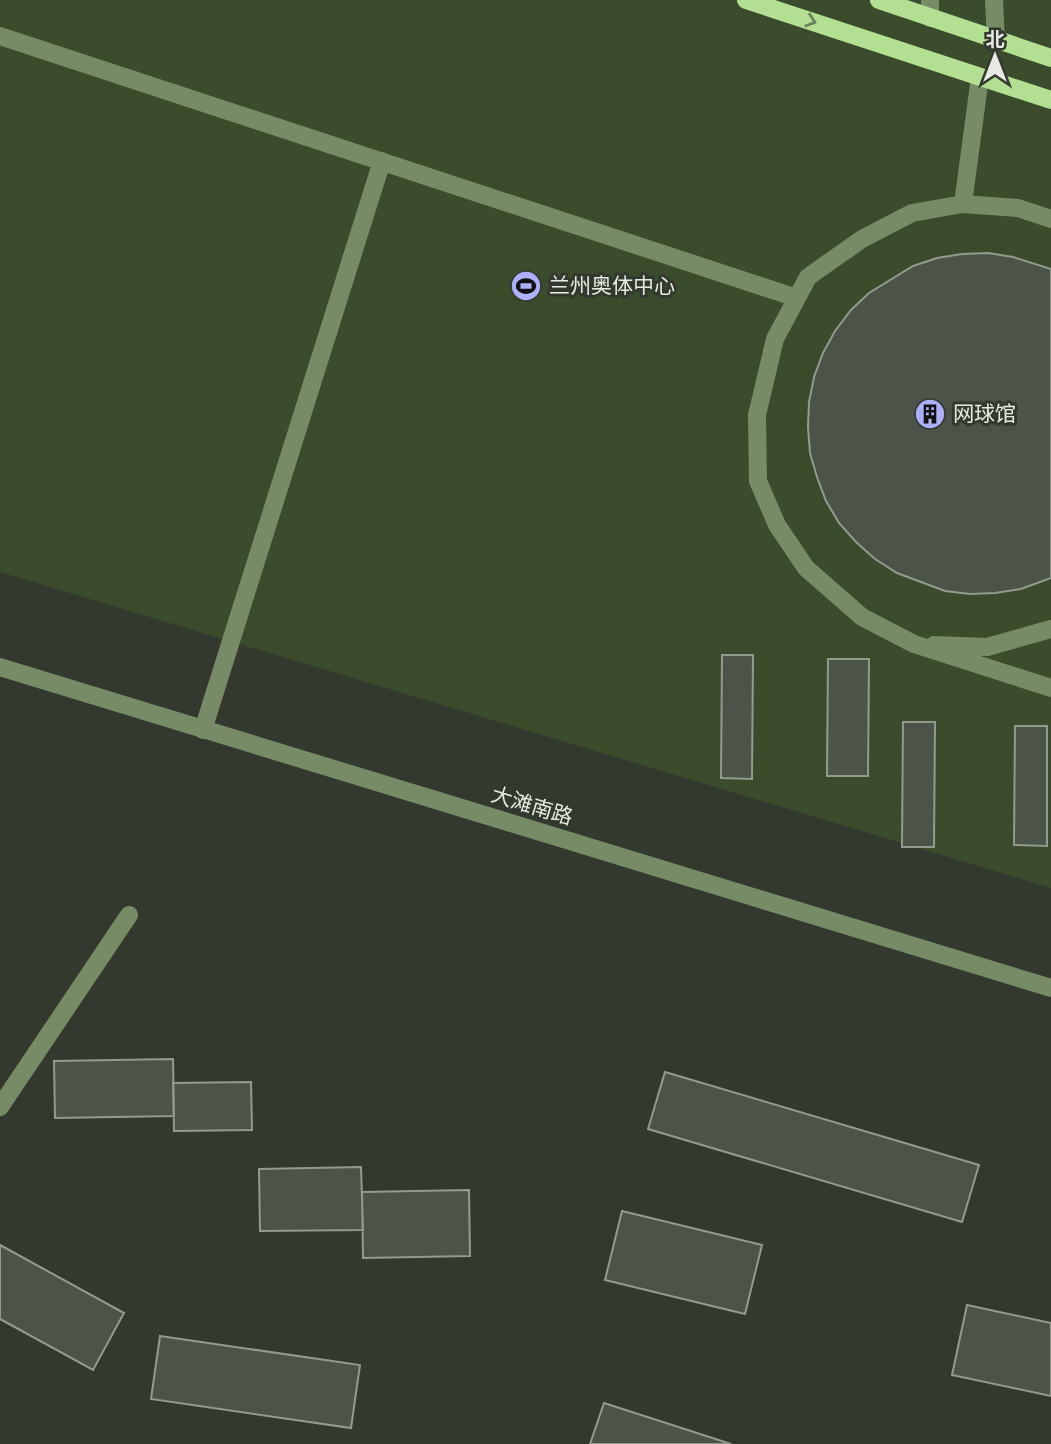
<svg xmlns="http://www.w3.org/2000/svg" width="1051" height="1444" font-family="Lora,'Noto Sans SC',serif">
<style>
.green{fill:#3a4c2b}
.building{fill:#4c5348;stroke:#939a8e;stroke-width:2}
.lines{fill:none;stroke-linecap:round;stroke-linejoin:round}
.minor{stroke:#768b66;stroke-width:18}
.major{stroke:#b2df91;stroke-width:18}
.oneway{stroke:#6c845b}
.labels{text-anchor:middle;stroke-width:6;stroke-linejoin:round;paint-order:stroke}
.poi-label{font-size:21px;fill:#e6eae3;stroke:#33392f;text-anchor:start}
.street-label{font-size:21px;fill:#e6eae3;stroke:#33392f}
</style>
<rect width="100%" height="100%" fill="#33392f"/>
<path class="green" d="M 0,0 L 1051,0 L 1051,888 L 0,572 Z"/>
<path class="building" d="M 988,253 L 1013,257 L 1051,269 L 1051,578 L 1021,589 L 995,593 L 970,594 L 945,591 L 897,573 L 875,559 L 856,542 L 839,523 L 826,501 L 817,477 L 810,453 L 808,427 L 809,402 L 814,377 L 823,353 L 835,331 L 851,310 L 869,293 L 913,266 L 937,258 L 962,254 Z
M 722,655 L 753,655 L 752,779 L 721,778 Z
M 828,659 L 869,659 L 868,776 L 827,776 Z
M 903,722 L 935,722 L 934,847 L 902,847 Z
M 1015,726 L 1047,726 L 1047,846 L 1014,845 Z
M 173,1059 L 174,1116 L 55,1118 L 54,1061 Z
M 665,1072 L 979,1165 L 962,1222 L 648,1129 Z
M 251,1082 L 252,1130 L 174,1131 L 173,1083 Z
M 361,1167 L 363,1230 L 260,1231 L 259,1169 Z
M 469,1190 L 470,1256 L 363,1258 L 362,1192 Z
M 622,1211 L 762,1245 L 745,1314 L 605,1280 Z
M 0,1245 L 124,1313 L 93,1370 L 0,1319 Z
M 967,1305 L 1051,1323 L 1051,1396 L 952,1375 Z
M 160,1336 L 360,1365 L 351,1428 L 151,1399 Z
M 604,1403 L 731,1444 L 590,1444 Z"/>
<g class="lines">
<path class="minor" d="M 930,0 L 930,18
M 994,0 L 996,40
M 0,36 L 797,298
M 963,204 L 980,77
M 1051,219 L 1018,208 L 963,204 L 912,213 L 862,239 L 808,277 L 775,339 L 757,415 L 758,481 L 777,525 L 806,568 L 862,617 L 914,644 L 1051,688
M 934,645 L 987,647 L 1051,629
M 0,667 L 1051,988
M 203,730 L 382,161
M 0,1107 L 129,915"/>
<path class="major" d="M 746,0 L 1051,100
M 879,0 L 1051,58"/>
</g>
<defs><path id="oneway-chevron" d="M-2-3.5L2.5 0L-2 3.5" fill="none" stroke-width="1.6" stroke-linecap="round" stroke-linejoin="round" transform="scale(1.75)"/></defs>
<use class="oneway" href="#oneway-chevron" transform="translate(811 21) rotate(18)"/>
<defs>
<g id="stadium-disc" transform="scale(1.575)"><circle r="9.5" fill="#adaffb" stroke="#33392f"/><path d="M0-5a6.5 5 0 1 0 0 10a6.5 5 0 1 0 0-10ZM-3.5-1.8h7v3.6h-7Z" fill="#111"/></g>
<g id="building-disc" transform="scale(1.575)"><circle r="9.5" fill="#adaffb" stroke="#33392f"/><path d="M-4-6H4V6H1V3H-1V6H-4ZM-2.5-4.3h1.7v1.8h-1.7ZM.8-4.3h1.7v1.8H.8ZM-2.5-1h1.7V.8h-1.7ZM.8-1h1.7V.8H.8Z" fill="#111"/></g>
</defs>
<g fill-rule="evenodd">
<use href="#stadium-disc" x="526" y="286"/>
<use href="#building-disc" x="930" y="414"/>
</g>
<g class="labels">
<g class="poi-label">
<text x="549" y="293">兰州奥体中心</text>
<text x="953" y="421">网球馆</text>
</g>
<g class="street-label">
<text transform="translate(532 806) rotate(17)" y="7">大滩南路</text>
</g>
</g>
<g transform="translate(995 56)" stroke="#33392f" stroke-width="5" paint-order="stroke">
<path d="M0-5L12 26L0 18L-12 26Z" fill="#e6eae3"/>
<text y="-10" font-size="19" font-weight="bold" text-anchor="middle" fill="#e6eae3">北</text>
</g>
</svg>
